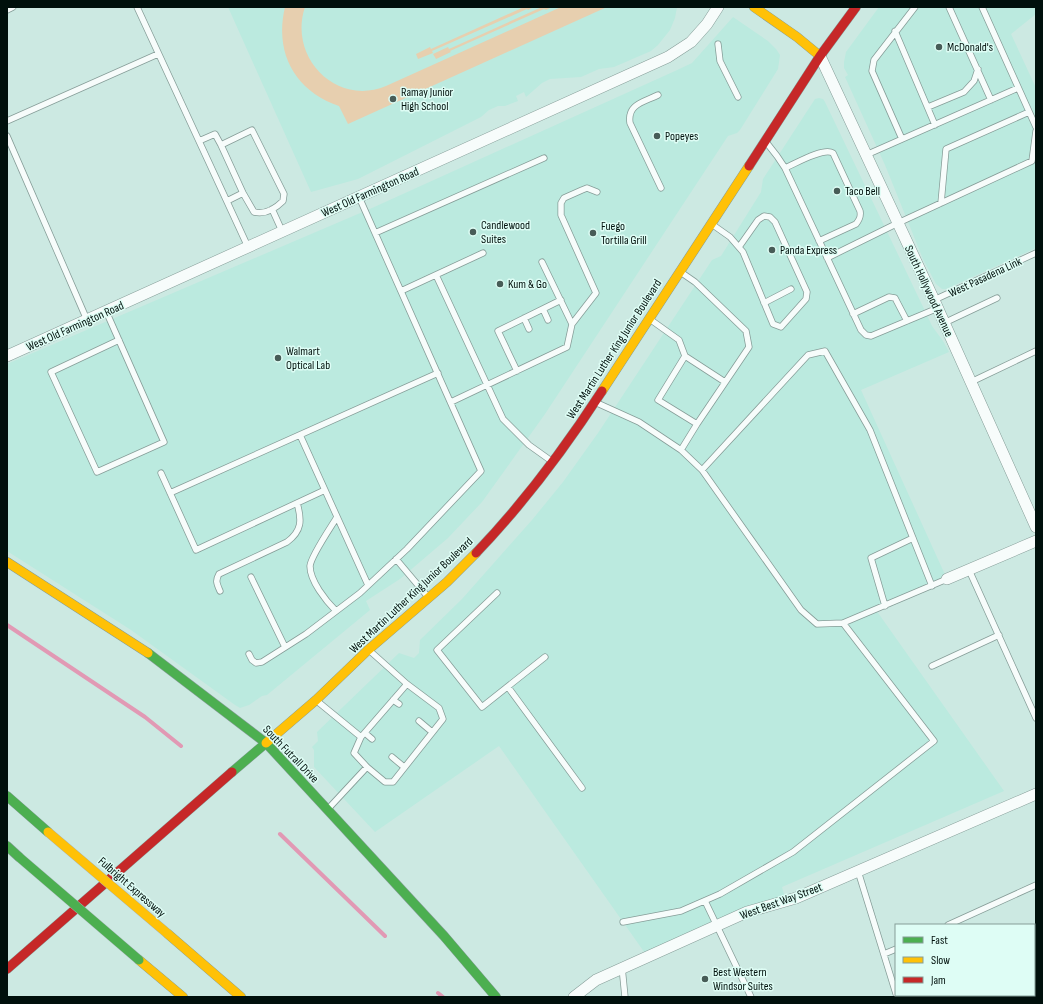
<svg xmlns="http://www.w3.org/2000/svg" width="1043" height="1004" font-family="'Sofia Sans Condensed',sans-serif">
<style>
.built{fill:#bbeadf}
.green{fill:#e7cfaf}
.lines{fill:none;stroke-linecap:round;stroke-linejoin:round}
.stream{stroke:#e199b4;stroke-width:4}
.lane-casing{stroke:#869d98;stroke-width:7}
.street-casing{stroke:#869d98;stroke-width:12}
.fast-casing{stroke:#869d98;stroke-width:10}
.slow-casing{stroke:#869d98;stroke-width:10}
.jam-casing{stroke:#869d98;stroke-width:10}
.lane{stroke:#f7fcfb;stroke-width:5.5}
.street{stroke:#f7fcfb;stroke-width:11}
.fast{stroke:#4caf50;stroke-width:9}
.slow{stroke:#ffc107;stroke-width:9}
.jam{stroke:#c62828;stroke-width:9}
.fast-bridge-casing{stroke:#a7b2b7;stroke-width:10;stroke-linecap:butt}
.slow-bridge-casing{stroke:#a7b2b7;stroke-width:10;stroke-linecap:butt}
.fast-bridge{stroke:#4caf50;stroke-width:9}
.slow-bridge{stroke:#ffc107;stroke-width:9}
.poi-dot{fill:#475c57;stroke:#defdf5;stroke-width:1.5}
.labels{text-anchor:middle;stroke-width:3;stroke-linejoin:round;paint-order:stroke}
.poi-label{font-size:12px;fill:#00100c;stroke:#defdf5;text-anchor:start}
.street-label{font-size:12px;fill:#00100c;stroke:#defdf5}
</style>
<rect width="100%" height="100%" fill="#cce9e2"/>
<path class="built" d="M 228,7 L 677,7 L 675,18 L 670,30 L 658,45 L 651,51 L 614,67 L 599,69 L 581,77 L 550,79 L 542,83 L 526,97 L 524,92 L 516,96 L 518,101 L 505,106 L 498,106 L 489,110 L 481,117 L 358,179 L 311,192 Z
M 879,7 L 1036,7 L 1036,14 L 1011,34 L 1036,88 L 1036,248 L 946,289 L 942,289 L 936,284 L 923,259 L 885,165 L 845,77 L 848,75 L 844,68 L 844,62 L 846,52 Z
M 733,17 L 768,41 L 776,49 L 780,55 L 778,69 L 740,130 L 737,133 L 728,136 L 545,414 L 482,502 L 448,538 L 400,579 L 366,601 L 370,610 L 267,695 L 262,696 L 249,705 L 240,708 L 235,705 L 131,630 L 7,551 L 7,364 L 372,208 L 675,71 L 692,63 Z
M 819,98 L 823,99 L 825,102 L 926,313 L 932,326 L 943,341 L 949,352 L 861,390 L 947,579 L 876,610 L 1004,791 L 782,887 L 786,902 L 647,956 L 499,746 L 375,832 L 314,767 L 314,750 L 312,747 L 318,741 L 317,732 L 399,653 L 414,658 L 419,653 L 420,640 L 462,599 L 532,520 L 563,482 L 598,433 L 712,260 L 721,256 L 761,192 L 763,179 L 815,99 Z"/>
<path class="green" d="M 285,7 L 305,7 C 288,57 336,107 386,86 L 561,7 L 607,7 L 348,124 L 339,106 C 295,91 274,53 285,7 Z
M 524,7 L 534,7 L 528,10 L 527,9 L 432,51 L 433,53 L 418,59 L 416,54 L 430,47 L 431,49 Z
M 542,7 L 552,7 L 546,10 L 544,9 L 450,51 L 451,52 L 436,59 L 433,54 L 448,47 L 449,49 Z"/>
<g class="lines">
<path class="stream" d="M 7,625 L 145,717 L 181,746
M 280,834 L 385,936
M 438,993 L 443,997"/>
<g class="lane-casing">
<path id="lane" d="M 137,7 L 248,247
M 949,7 L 991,100
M 982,7 L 1036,127
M 7,10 L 13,7
M 895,31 L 935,125
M 718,44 L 720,61 L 738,97
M 658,95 C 644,102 627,104 630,123 L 661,188
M 928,107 L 964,92 L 974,81 L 978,69
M 7,121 L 158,54
M 252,130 L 284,194 L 283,201 C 275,209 266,215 254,212 L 243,193 L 221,145 Z
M 7,136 L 87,320
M 902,139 L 872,71 L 874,60 L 915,7
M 199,141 L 215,134 L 221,145
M 766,142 L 777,156 L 785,168 L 861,330 L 866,335 L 871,336 L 938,308
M 866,155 L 1018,88
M 785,168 C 795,164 823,147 833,153 L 860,211 C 861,216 860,219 856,224 L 819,241
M 227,201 L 243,193
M 941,203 L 946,149 L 1029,112
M 272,209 L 282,231
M 713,225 L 730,237 L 743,252 L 773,324 L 781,327 L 806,299 L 807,292 L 775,222 L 770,217 L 764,216 L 758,220 L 739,247
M 375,233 L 544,158
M 827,258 L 898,223 L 1032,161 L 1036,131
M 682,273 L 695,282 L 746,331 L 749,347 L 697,424 L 658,400 L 685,356
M 436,275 L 503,419 L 529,445 L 550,460
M 401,291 L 483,253
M 934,300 L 1036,253
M 764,303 L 791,289
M 543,309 L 548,320
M 106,311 L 164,442 L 97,472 L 51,372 L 119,340
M 853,314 L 889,297 L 895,298 L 907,321
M 524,318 L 529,329
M 651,320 L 679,340 L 685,356 L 725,382
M 944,323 L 997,298
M 572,324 L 596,293 L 561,215 L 561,203 L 564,198 L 582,190 L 587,188 L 597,192
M 517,371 L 498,331 L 561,300
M 971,382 L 1036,351
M 451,402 L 567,347 L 572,324 L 542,262
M 597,403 L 639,422 L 681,450 L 702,470 L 801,610 L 817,624 L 843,623 L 947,579
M 300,435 L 368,585
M 681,450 L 697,424
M 702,470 L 808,355 L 825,351 L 870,430 L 932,586
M 161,473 L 196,550 L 325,490
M 170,493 L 438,373
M 396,559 L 428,597
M 969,570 L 1036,718
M 251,577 L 285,647
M 220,591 C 217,584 215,581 219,574 L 287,542 C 302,531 302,520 297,503
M 497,593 L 437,650 L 482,707 L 545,657
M 885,606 L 871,558 L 913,538
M 336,611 C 326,601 310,581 310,566 C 311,556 331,527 337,517
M 249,654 L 252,660 L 256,663 L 262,662 L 306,634 L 360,593 L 407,549 L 481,471 L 359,197
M 932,666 L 999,635
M 508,687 L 582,788
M 393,700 L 399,704
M 317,701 L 361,737 L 354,753 L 367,767
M 419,721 L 432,732
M 365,733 L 372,739
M 361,737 L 407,684
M 392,757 L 404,767
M 327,810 L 367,767 L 385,782 L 393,782 L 443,719 L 439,708 L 407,684 L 370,651
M 858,871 L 897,997
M 705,901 L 751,997
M 623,922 L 681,911 L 720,894 L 793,852 L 934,741 L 843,623
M 948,925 L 1036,885
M 884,954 L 896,949
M 622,967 L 625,997"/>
</g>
<g class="street-casing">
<path id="street" d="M 820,56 L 934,300 L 1036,527
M 7,356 L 668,57 L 691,42 L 707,24 L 718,7
M 947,579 L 1036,541
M 574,997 L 596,980 L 747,912 L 796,898 L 1036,794"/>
</g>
<g class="fast-casing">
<path id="fast" d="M 148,653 L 266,743 L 232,772
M 266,743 L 444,936 L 496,997
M 7,796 L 48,832
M 7,846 L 19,857"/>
</g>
<g class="slow-casing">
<path id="slow" d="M 754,7 L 797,37 L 820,56
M 602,391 L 749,166
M 7,562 L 148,653
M 266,743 L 316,700 L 368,650 L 447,582 L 476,553
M 168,934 L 241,997
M 139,960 L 183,997"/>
</g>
<g class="jam-casing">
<path id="jam" d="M 749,166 L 820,56 L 856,7
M 476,553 C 523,504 565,448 602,391
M 7,969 L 232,772"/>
</g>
<use href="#lane" class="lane"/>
<use href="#street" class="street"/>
<use href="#fast" class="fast"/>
<use href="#slow" class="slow"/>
<use href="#jam" class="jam"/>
<g class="fast-bridge-casing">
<path id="fast-bridge" d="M 19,857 L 139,960"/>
</g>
<g class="slow-bridge-casing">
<path id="slow-bridge" d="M 48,832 L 168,934"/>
</g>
<use href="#fast-bridge" class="fast-bridge"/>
<use href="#slow-bridge" class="slow-bridge"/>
</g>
<g class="poi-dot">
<circle cx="939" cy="47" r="4"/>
<circle cx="393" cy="99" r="4"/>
<circle cx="657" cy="136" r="4"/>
<circle cx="837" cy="191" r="4"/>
<circle cx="473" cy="232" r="4"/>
<circle cx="593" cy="233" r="4"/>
<circle cx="772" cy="250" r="4"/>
<circle cx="500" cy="284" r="4"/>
<circle cx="278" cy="358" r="4"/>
<circle cx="705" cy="979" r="4"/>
</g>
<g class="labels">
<g class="poi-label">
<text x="947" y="51">McDonald's</text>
<text x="401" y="96">Ramay Junior<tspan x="401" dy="14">High School</tspan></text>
<text x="665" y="140">Popeyes</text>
<text x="845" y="195">Taco Bell</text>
<text x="481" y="229">Candlewood<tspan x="481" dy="14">Suites</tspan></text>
<text x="601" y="230">Fuego<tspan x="601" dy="14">Tortilla Grill</tspan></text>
<text x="780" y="254">Panda Express</text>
<text x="508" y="288">Kum &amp; Go</text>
<text x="286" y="355">Walmart<tspan x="286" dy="14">Optical Lab</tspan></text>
<text x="713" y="976">Best Western<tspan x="713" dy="14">Windsor Suites</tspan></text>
</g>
<g class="street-label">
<text transform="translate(370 192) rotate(-24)" y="4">West Old Farmington Road</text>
<text transform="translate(985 277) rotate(-25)" y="4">West Pasadena Link</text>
<text transform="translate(929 291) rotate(65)" y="4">South Hollywood Avenue</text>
<text transform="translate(75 326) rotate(-24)" y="4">West Old Farmington Road</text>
<text transform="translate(614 349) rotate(-57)" y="4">West Martin Luther King Junior Boulevard</text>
<text transform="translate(411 595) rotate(-43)" y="4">West Martin Luther King Junior Boulevard</text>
<text transform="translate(291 754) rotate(46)" y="4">South Futrall Drive</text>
<text transform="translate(132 887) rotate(41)" y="4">Fulbright Expressway</text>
<text transform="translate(781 901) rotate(-20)" y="4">West Best Way Street</text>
</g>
</g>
<rect width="1043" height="1004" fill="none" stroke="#00100c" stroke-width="16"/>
<rect x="895" y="924" width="140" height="72" fill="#defdf5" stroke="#859e98"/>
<rect x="903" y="937" width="20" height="6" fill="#4caf50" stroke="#859e98"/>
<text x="931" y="944" font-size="12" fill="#00100c">Fast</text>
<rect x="903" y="957" width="20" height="6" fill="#ffc107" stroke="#859e98"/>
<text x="931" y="964" font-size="12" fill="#00100c">Slow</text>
<rect x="903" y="977" width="20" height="6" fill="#c62828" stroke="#859e98"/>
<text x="931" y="984" font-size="12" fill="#00100c">Jam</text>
</svg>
